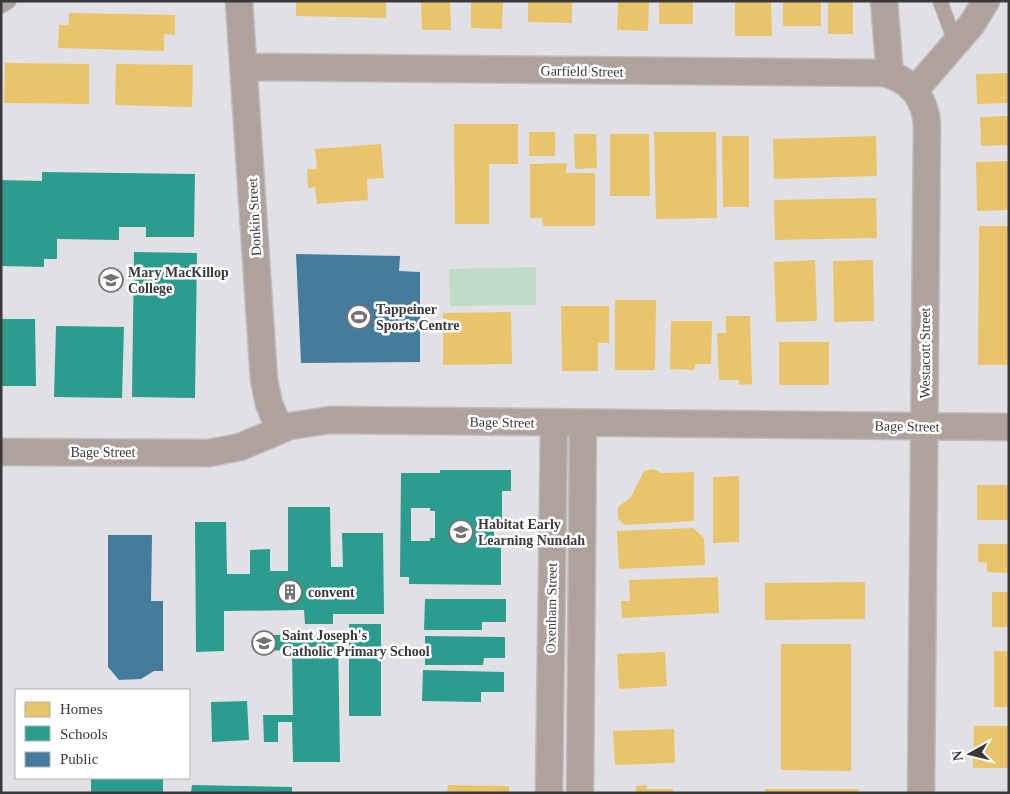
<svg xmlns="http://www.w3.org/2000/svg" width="1010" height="794" font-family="'Times New Roman',serif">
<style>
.green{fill:#c0dcc6}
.homes{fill:#e9c46a}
.schools{fill:#2a9d8f;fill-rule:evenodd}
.public{fill:#457b9d}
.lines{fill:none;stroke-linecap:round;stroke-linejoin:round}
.service-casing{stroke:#bdbdbf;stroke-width:16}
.minor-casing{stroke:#bdbdbf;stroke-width:29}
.service{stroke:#afa29d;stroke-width:14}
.minor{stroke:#afa29d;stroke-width:26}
.labels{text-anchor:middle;stroke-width:5;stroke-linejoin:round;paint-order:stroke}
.street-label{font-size:14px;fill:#39393b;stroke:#fff}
.poi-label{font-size:14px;font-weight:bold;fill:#39393b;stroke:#fff;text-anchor:start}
</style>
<rect width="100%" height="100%" fill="#e1e1e5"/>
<path class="green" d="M 536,267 L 536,305 L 450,306 L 449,269 Z"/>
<path class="homes" d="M 296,1 L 386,1 L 386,18 L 296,16 Z
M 421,1 L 450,1 L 451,30 L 422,30 Z
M 471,1 L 503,1 L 502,29 L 471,28 Z
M 528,1 L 572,1 L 572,23 L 528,22 Z
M 618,1 L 649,1 L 648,31 L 617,30 Z
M 659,1 L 693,1 L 693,24 L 659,24 Z
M 735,1 L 771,1 L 772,36 L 735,36 Z
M 783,1 L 821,1 L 821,26 L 783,26 Z
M 828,1 L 853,1 L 853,34 L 828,34 Z
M 69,13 L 175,15 L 175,35 L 164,34 L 164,51 L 58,48 L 59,25 L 69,25 Z
M 5,63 L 89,64 L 89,104 L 4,103 Z
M 116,64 L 193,65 L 192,107 L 115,105 Z
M 1009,73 L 1009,103 L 977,104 L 976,74 Z
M 1009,116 L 1009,145 L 981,146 L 980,117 Z
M 454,124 L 518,124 L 518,164 L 489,164 L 489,224 L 455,224 Z
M 529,132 L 555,132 L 555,156 L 529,156 Z
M 654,132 L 716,132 L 717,218 L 656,219 Z
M 574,134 L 596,134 L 597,168 L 575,169 Z
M 610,134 L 649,134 L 650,196 L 610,196 Z
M 722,136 L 749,136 L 749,207 L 723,207 Z
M 876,136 L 877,176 L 774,179 L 773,139 Z
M 381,144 L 384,178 L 367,179 L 368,200 L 317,204 L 315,187 L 308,188 L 307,169 L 317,169 L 315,149 Z
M 1009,161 L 1009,210 L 977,211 L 976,162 Z
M 567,163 L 566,173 L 595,173 L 595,226 L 543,226 L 542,218 L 530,218 L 530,164 Z
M 876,198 L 877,238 L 775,240 L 774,200 Z
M 979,226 L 1009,226 L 1009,365 L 978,365 Z
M 815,260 L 817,321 L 776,322 L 774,262 Z
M 873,260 L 874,321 L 834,322 L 833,261 Z
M 615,300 L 656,300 L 655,370 L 615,370 Z
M 561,306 L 609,306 L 609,343 L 598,343 L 598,371 L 562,371 Z
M 511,312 L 512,364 L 443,365 L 443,313 Z
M 726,316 L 750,316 L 752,384 L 739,385 L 739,380 L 719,380 L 717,333 L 726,333 Z
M 671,321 L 712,321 L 711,364 L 695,364 L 695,370 L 670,369 Z
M 779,342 L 829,342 L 829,385 L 779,385 Z
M 654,469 L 661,473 L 694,472 L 694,521 L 624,525 L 618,518 L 618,507 L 631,497 L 644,471 Z
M 739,476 L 739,542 L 713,543 L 713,477 Z
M 977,485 L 1009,485 L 1009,520 L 977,520 Z
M 693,528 L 704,538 L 705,565 L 619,569 L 617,531 Z
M 978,544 L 1009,544 L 1009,573 L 987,572 L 987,563 L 978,562 Z
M 718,577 L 719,613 L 622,618 L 621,601 L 630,601 L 629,580 Z
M 865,582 L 865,619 L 765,620 L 765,583 Z
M 992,592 L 1009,592 L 1009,627 L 992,627 Z
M 781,644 L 851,644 L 851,771 L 781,770 Z
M 994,651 L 1009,651 L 1009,707 L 994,707 Z
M 665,652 L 667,686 L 619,689 L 617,654 Z
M 974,726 L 1009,726 L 1009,768 L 973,768 Z
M 674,729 L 675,763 L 615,765 L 613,731 Z
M 448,785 L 509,786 L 509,793 L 447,793 Z
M 647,785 L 647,789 L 673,789 L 673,793 L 636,793 L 636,786 Z
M 765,789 L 858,789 L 858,793 L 765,793 Z"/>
<path class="schools" d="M 42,172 L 195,174 L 194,237 L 146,237 L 146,227 L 119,227 L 119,240 L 57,239 L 57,259 L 44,259 L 44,267 L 1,266 L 1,180 L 42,181 Z
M 134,252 L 197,253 L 195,398 L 132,397 Z
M 1,319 L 35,319 L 36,386 L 1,386 Z
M 56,326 L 124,327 L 122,398 L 54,397 Z
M 440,470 L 511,470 L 511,491 L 502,491 L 502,524 L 494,524 L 494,545 L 501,546 L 501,585 L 409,584 L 409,577 L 400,577 L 401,473 L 440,473 ZM 411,508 L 430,508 L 430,511 L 435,511 L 435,538 L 430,538 L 430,541 L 411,541 Z
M 288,507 L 330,507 L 331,567 L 343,567 L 342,533 L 383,533 L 384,614 L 333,614 L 333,624 L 305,624 L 304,610 L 224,611 L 224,651 L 196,652 L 195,522 L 226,522 L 227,574 L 250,574 L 250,550 L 270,549 L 270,571 L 288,571 Z
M 425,599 L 506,599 L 506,622 L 482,622 L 482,630 L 424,630 Z
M 349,624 L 381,624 L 381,716 L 349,716 Z
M 254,635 L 338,635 L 340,762 L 293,762 L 292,722 L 278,722 L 278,742 L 264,742 L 263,715 L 293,715 L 292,650 L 254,651 Z
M 425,636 L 505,637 L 505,658 L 484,658 L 483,665 L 425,665 Z
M 423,670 L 504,672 L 504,692 L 481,692 L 481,702 L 422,701 Z
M 247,701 L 249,740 L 212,742 L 211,702 Z
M 91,778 L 163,778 L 163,793 L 91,793 Z
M 192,785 L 292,787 L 292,793 L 191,793 Z"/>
<path class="public" d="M 296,254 L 400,256 L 399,271 L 420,272 L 420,362 L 301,363 Z
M 108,535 L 152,535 L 151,601 L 163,601 L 163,671 L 154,671 L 141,679 L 119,680 L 108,667 Z"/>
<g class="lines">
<g class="service-casing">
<path id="service" d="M 940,1 L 956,44
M 1,6 L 9,1"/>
</g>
<g class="minor-casing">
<path id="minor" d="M 239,1 L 264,380 L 269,404 L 280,430
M 884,1 L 890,75
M 245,67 L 884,73 C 910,79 926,99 927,126 L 921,793
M 915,90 L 972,24 L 986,1
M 1,452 L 209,453 L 240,447 L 290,426 L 330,420 L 1009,427
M 549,793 L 554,423
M 580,793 L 583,423"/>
</g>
<use href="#service" class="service"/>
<use href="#minor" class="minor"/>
</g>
<defs>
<g id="school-ring" transform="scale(1.25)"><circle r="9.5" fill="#fff" stroke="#747476" stroke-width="1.5"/><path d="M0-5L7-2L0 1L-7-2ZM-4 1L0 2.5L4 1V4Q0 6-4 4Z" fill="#747476"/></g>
<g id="stadium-ring" transform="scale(1.25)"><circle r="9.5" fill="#fff" stroke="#747476" stroke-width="1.5"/><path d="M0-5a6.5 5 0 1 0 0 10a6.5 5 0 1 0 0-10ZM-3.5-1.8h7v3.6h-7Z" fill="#747476"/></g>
<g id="building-ring" transform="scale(1.25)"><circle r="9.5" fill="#fff" stroke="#747476" stroke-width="1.5"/><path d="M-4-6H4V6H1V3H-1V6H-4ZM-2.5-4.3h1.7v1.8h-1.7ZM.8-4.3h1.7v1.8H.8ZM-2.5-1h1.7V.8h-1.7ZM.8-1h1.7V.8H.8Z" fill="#747476"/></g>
</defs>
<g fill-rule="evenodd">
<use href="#school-ring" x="111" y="280"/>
<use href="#stadium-ring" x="359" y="317"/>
<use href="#school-ring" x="461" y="532"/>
<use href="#building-ring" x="290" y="592"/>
<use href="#school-ring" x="264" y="643"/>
</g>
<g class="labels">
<g class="street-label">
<text transform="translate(582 71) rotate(1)" y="5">Garfield Street</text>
<text transform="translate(254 217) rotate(-93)" y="5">Donkin Street</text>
<text transform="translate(925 353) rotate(-90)" y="5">Westacott Street</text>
<text transform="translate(502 422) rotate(1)" y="5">Bage Street</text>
<text transform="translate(907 426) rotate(1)" y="5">Bage Street</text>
<text x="103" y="457">Bage Street</text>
<text transform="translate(551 608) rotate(-89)" y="5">Oxenham Street</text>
</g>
<g class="poi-label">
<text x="128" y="277">Mary MacKillop<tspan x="128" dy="16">College</tspan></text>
<text x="376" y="314">Tappeiner<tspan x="376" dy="16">Sports Centre</tspan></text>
<text x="478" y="529">Habitat Early<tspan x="478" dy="16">Learning Nundah</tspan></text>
<text x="308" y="597">convent</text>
<text x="282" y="640">Saint Joseph's<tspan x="282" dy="16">Catholic Primary School</tspan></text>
</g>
</g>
<rect width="1010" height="794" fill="none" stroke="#39393b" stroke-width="5"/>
<rect x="15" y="689" width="175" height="90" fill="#ffffff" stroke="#b0b0b1"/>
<rect x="25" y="702" width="25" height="15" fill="#e9c46a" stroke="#b0b0b1"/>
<text x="60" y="714" font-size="15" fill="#39393b">Homes</text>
<rect x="25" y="726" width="25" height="15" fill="#2a9d8f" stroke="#b0b0b1"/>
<text x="60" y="739" font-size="15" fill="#39393b">Schools</text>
<rect x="25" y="752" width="25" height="15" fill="#457b9d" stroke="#b0b0b1"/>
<text x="60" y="764" font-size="15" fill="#39393b">Public</text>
<g transform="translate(970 754) rotate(262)" stroke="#ffffff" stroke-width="4" paint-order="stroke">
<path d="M0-4L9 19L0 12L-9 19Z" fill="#39393b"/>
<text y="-8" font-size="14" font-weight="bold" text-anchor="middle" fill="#39393b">N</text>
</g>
</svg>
